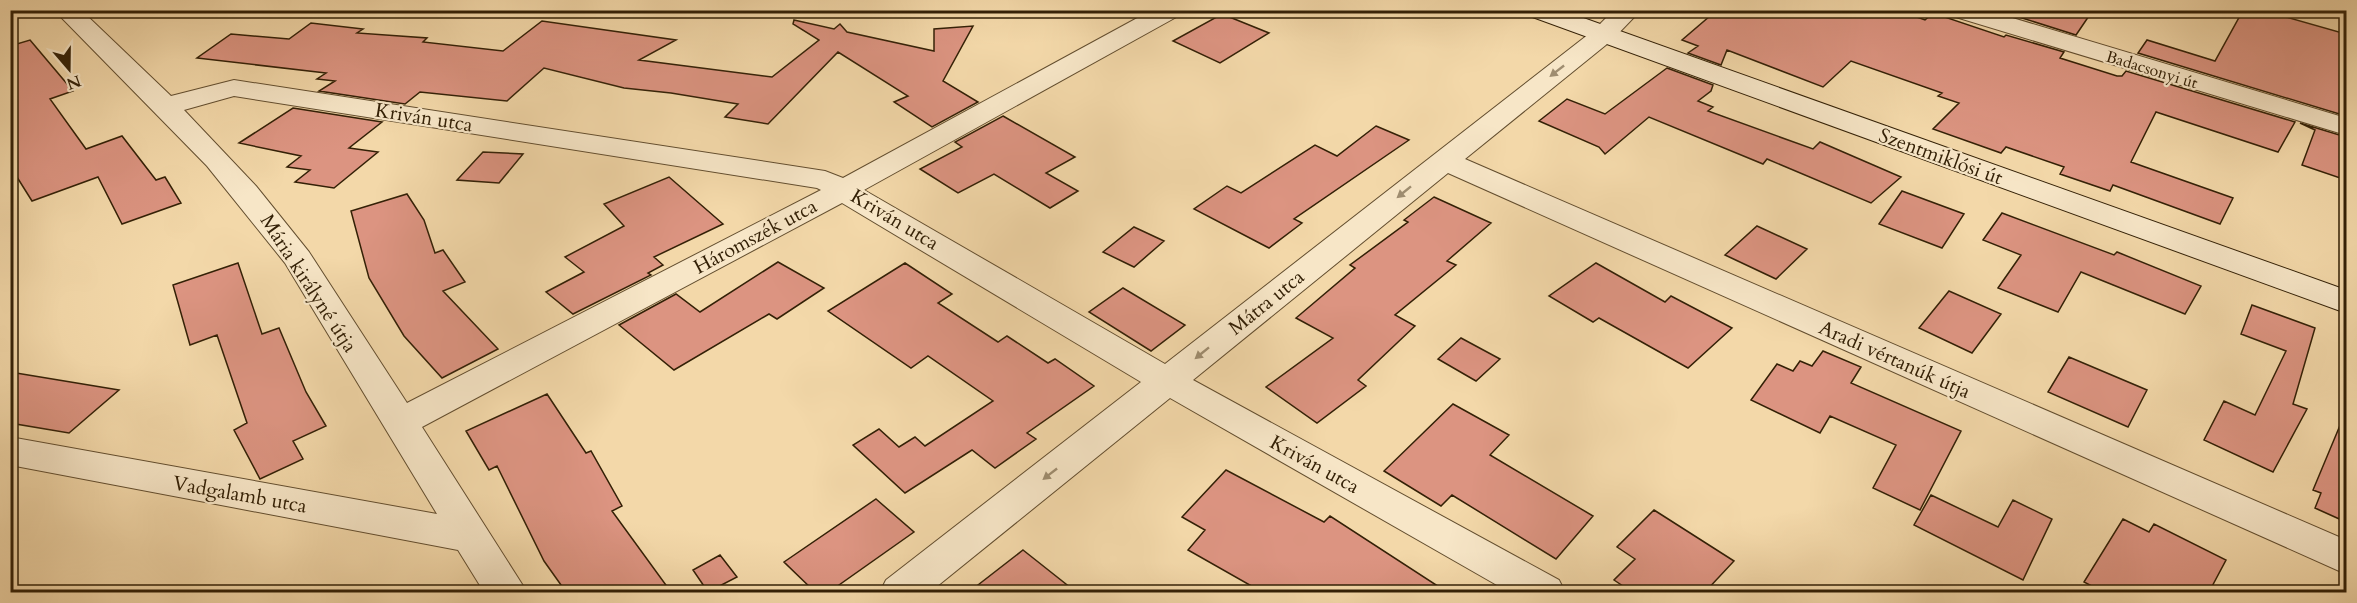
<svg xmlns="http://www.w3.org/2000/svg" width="2357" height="603" font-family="Cardo,serif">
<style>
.building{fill:#dc9481;stroke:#332006;stroke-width:1.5}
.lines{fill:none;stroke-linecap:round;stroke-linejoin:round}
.street-casing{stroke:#634e2f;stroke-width:2}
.secondary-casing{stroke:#332006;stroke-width:2}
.street{fill:#f7e6c7;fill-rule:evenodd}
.secondary{fill:#f7e6c7;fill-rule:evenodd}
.oneway{fill:#9f8d70}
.labels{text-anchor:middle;stroke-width:4.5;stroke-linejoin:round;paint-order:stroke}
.far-street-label{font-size:16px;fill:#332006;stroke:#f7e6c7}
.street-label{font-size:20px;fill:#332006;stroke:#f7e6c7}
</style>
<rect width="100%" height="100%" fill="#f3d8a9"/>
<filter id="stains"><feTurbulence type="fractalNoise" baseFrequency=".00333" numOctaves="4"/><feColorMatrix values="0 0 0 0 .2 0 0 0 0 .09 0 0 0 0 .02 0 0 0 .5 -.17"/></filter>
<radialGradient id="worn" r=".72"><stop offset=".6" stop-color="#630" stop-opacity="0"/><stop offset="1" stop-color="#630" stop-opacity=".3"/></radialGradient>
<path class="building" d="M 1717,10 L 1897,10 L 1925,20 L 1933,13 L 2004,37 L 2006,35 L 2064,52 L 2060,58 L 2117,76 L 2122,76 L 2126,71 L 2295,122 L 2278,152 L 2156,112 L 2131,162 L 2233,198 L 2220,224 L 2113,185 L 2110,191 L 2060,174 L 2064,167 L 2006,147 L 2001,153 L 1933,129 L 1959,103 L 1938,96 L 1942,93 L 1851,61 L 1823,87 L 1727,50 L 1721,65 L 1688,53 L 1698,46 L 1682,40 Z
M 2024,10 L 2093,10 L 2076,35 L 2019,17 Z
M 2251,10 L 2261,10 L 2346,34 L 2346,116 L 2138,53 L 2147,40 L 2215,61 L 2241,14 L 2248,16 Z
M 1222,14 L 1269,33 L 1220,63 L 1173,41 Z
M 794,20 L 834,29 L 840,24 L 847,32 L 934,51 L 934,29 L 973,26 L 943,81 L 978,102 L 932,127 L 894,102 L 908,96 L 838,52 L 768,124 L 725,117 L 738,104 L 671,93 L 624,88 L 544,68 L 507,101 L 420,92 L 405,104 L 319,91 L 335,81 L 317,79 L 326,73 L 197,58 L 231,34 L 289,39 L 311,23 L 363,29 L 357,33 L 427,38 L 423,42 L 503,51 L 542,21 L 676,40 L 639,60 L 772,77 L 819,40 L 793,24 Z
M 30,40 L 73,91 L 50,99 L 86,149 L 122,136 L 156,180 L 165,177 L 181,203 L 122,224 L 98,177 L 32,201 L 10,166 L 10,46 Z
M 1667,68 L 1713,85 L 1711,91 L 1698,101 L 1713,107 L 1708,111 L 1813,149 L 1820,142 L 1901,177 L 1871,203 L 1767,159 L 1763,164 L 1649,117 L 1605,154 L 1599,147 L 1539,121 L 1567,99 L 1605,114 Z
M 293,108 L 382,122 L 349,148 L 378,152 L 334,188 L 295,182 L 310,170 L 287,167 L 301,156 L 239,143 Z
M 1003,116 L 1075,157 L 1046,173 L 1078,191 L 1050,208 L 994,174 L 958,193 L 920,169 L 962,147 L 955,142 Z
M 2300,123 L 2346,137 L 2346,180 L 2302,165 L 2315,130 Z
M 1376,126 L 1409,140 L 1294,219 L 1302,223 L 1269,248 L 1194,209 L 1227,186 L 1241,193 L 1315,145 L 1337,156 Z
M 483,152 L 523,154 L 499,183 L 457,180 Z
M 669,177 L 723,224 L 654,257 L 663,265 L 648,273 L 651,275 L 573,314 L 546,292 L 584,272 L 565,257 L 624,226 L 604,204 Z
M 1902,191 L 1964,214 L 1942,248 L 1879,224 Z
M 407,194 L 424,220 L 435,253 L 443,250 L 465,282 L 443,291 L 498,349 L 442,378 L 404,336 L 369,278 L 351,211 Z
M 1434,197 L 1491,223 L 1447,261 L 1456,265 L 1395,315 L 1415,326 L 1358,380 L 1366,386 L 1317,423 L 1266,387 L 1333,338 L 1296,318 L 1355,268 L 1350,265 L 1408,222 L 1404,220 Z
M 2002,213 L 2114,255 L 2117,252 L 2201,286 L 2185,314 L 2081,272 L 2058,312 L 1998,288 L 2021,255 L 1983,240 Z
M 1757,226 L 1807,249 L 1776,279 L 1725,255 Z
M 1134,227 L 1164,241 L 1134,267 L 1103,252 Z
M 778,262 L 824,288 L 777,319 L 769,314 L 674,370 L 619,325 L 676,294 L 700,312 Z
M 238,263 L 262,334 L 279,328 L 306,392 L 326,426 L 293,441 L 303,459 L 260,479 L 234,430 L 247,423 L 217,335 L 190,345 L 173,285 Z
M 905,263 L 952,294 L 938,303 L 998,342 L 1007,336 L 1048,363 L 1055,359 L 1094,386 L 1027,433 L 1036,439 L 995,468 L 972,450 L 905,493 L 853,445 L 879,429 L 899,447 L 915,437 L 925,446 L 993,401 L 928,356 L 911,368 L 828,311 Z
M 1596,263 L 1665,302 L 1671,296 L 1732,328 L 1688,368 L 1599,318 L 1593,322 L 1549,296 Z
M 1123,288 L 1185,325 L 1151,351 L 1089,312 Z
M 1949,291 L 2001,314 L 1972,353 L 1919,328 Z
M 2252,305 L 2315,328 L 2293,404 L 2307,409 L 2273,472 L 2204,440 L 2224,401 L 2255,415 L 2286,351 L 2241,334 Z
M 1461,338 L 1500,359 L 1476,381 L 1438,359 Z
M 1823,351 L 1861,367 L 1851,383 L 1961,431 L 1920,510 L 1873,488 L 1896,445 L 1830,416 L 1820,433 L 1751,400 L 1777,364 L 1793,371 L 1800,361 L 1812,366 Z
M 2069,357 L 2147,390 L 2128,427 L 2048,392 Z
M 10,372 L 119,390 L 69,433 L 10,423 Z
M 547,394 L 586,453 L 591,451 L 622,506 L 612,511 L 671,592 L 566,592 L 544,561 L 497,466 L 489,470 L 466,431 Z
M 1453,404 L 1509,435 L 1490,455 L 1593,516 L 1556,559 L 1452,495 L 1441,506 L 1384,471 Z
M 2346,411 L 2346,522 L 2315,508 L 2321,493 L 2313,490 Z
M 1226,470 L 1324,522 L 1330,516 L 1447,592 L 1262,592 L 1188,550 L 1205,530 L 1182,517 Z
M 1931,495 L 1998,527 L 2013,500 L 2052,519 L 2023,580 L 1914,525 Z
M 876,499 L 914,532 L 829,592 L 815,592 L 784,562 Z
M 1654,510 L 1734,561 L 1705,592 L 1632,592 L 1614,580 L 1635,559 L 1617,547 Z
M 2123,519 L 2149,532 L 2154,524 L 2226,560 L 2209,592 L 2103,592 L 2084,582 Z
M 1023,550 L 1076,592 L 969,592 Z
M 720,555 L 737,577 L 708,592 L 693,570 Z"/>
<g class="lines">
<g class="street-casing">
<path id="street" d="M 54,10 L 81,10 L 171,96 L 234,80 L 825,171 L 843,178 L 1152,10 L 1183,10 L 1180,15 L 864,190 L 1165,364 L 1594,30 L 1614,10 L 1641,10 L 1612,40 L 1465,159 L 2346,540 L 2346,574 L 1448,173 L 1193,380 L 1559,580 L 1565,592 L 1509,592 L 1170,398 L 930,592 L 880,592 L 886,580 L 1141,382 L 842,203 L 422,427 L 527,592 L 484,592 L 458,550 L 10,465 L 10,437 L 437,514 L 285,263 L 207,166 ZM 234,96 L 817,188 L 821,190 L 407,403 L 309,252 L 256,186 L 184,110 Z
M 1946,10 L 1986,10 L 2346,118 L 2346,135 L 1949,15 Z"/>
</g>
<g class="secondary-casing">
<path id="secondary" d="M 1524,10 L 1561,10 L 2346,290 L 2346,313 L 1527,15 Z"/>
</g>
<use href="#street" class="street"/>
<use href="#secondary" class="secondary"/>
</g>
<defs><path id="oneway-solid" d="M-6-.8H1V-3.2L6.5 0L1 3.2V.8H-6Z" transform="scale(1.5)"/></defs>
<g class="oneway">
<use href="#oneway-solid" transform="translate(1557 71) rotate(142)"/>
<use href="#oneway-solid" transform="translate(1404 192) rotate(141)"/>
<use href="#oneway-solid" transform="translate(1202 353) rotate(141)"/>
<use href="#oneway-solid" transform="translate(1050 474) rotate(142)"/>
</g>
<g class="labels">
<g class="far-street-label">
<text transform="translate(2152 69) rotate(17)" y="6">Badacsonyi út</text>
</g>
<g class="street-label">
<text transform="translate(424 117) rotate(9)" y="7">Kriván utca</text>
<text transform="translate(1941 156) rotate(20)" y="7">Szentmiklósi út</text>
<text transform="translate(895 219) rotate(31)" y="7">Kriván utca</text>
<text transform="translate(755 236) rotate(-28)" y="7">Háromszék utca</text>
<text transform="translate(309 283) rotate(57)" y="7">Mária királyné útja</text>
<text transform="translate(1266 302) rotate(-39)" y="7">Mátra utca</text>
<text transform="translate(1895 359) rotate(24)" y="7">Aradi vértanúk útja</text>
<text transform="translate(1315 464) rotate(29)" y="7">Kriván utca</text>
<text transform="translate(240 494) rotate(10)" y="7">Vadgalamb utca</text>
</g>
</g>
<rect width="2357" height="603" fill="none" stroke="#f3d8a9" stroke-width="36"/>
<rect x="12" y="12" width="2333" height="579" fill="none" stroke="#332006" stroke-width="3"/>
<rect x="18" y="18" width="2321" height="567" fill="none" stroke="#332006" stroke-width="1.5"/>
<g transform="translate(69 69) rotate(160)" stroke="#f7e6c7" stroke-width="4.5" paint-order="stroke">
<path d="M0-4.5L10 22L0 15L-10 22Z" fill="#332006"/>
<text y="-9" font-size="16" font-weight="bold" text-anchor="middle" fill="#332006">N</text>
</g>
<rect width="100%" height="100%" filter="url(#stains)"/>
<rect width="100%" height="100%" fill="url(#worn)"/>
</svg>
